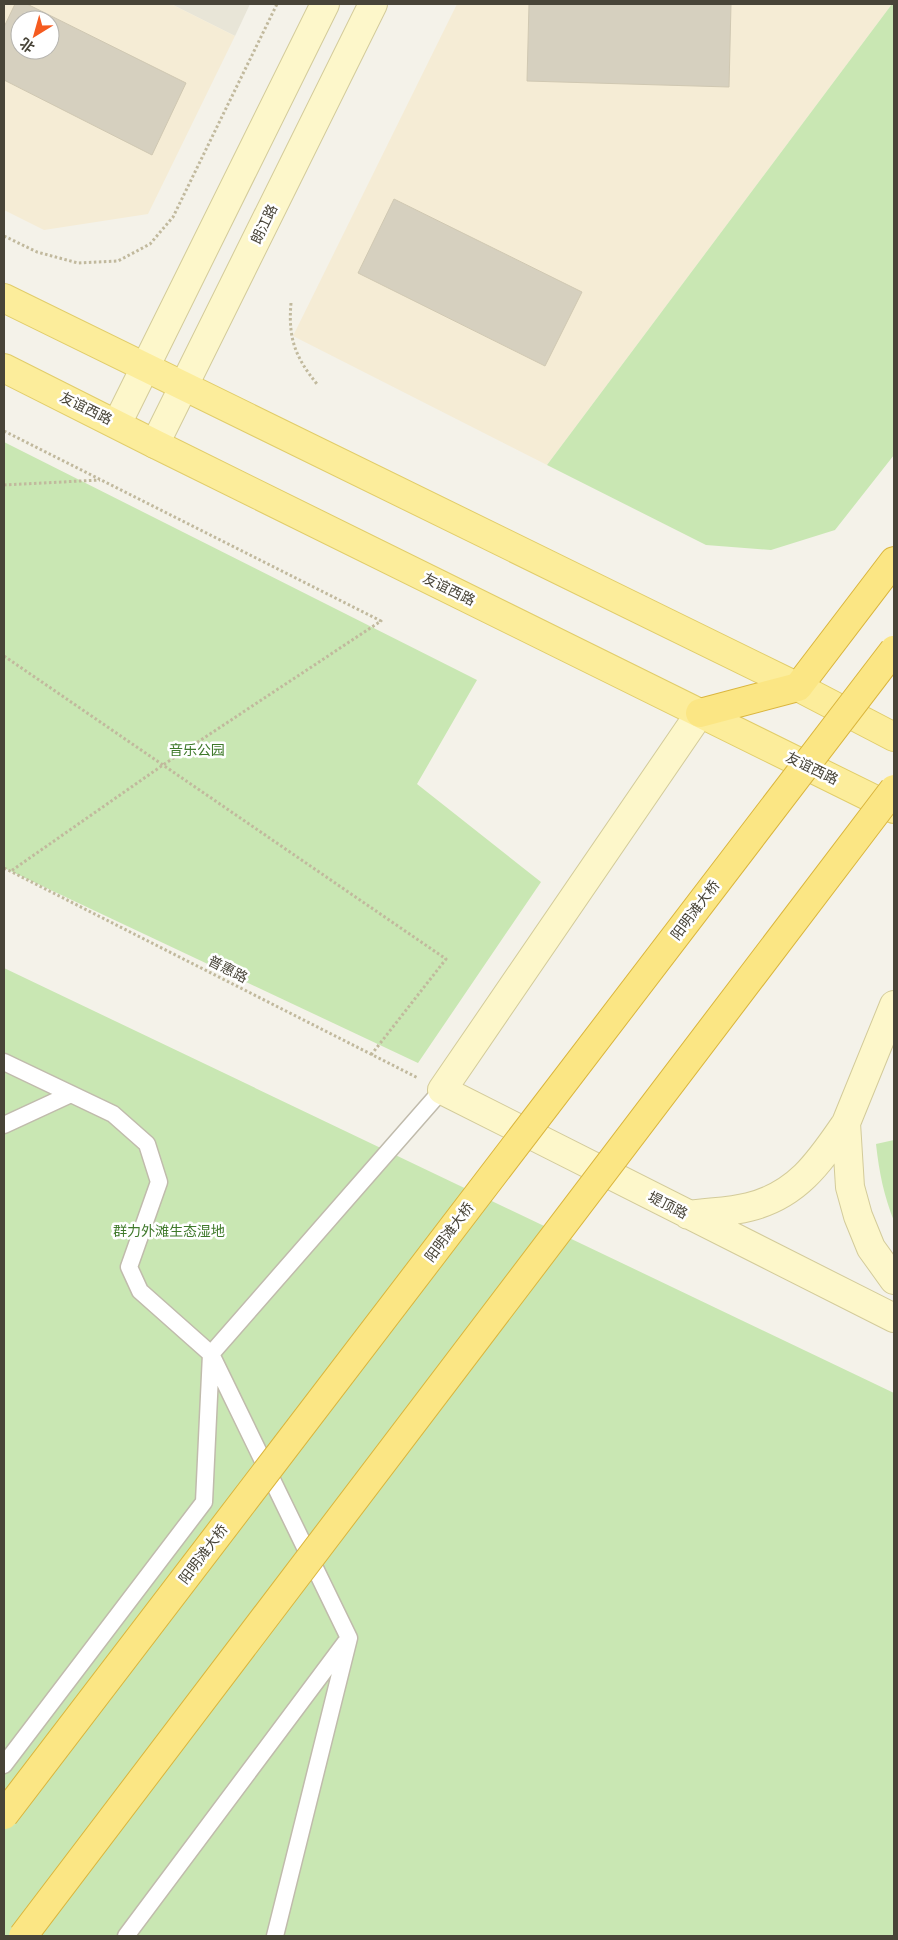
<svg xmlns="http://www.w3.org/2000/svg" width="898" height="1940" font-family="'PT Sans','Noto Sans SC',sans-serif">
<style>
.residential{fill:#e8e5d7}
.commercial{fill:#f5ecd5;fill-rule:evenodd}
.green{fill:#c9e7b3}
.building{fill:#d6d0bf;stroke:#d0c8b2;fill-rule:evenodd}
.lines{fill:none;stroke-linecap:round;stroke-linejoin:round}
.service-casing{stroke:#c0bbac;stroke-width:19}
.secondary-casing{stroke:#d3cb9a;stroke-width:30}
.primary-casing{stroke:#e1cd6a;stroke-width:30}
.trunk-casing{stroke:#dab53d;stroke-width:30}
.path{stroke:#c1b99d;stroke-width:3;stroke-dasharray:2.5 2.5;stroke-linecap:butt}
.service{stroke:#fff;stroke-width:16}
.secondary{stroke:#fdf7ca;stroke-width:28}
.primary{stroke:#fced9b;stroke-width:28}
.trunk{stroke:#fbe684;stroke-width:28}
.trunk-bridge-casing{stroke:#dab53d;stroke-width:30;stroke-linecap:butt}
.trunk-bridge{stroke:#fbe684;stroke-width:28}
.labels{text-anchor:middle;stroke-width:5;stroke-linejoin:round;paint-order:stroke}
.street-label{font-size:14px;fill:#484438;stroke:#fff}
.park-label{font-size:14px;fill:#3f792b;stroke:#fff}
</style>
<rect width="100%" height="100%" fill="#f4f2e9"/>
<path class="residential" d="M 171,4 L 250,4 L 235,36 Z"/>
<path class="commercial" d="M 4,4 L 171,4 L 235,36 L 148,214 L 44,230 L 4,210 ZM 20,20 L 50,20 L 50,50 L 20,50 Z
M 457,4 L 892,4 L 547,465 L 293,336 Z"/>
<path class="green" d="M 892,4 L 894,4 L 894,455 L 835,530 L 771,550 L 706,545 L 547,465 Z
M 4,442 L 477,680 L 417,784 L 541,882 L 418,1063 L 4,868 Z
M 4,968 L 894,1393 L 894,1936 L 4,1936 Z
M 894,1140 L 894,1221 C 884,1196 879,1172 876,1144 Z"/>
<path class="building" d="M 15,4 L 27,4 L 186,83 L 152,155 L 4,80 L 4,27 ZM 20,20 L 50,20 L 50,50 L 20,50 Z
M 529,4 L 731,4 L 729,87 L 527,81 Z
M 394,199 L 582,292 L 545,366 L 358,273 Z"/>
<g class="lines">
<g class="service-casing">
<path id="service" d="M 4,1062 L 113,1114 L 147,1144 L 159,1182 L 129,1267 L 140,1291 L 211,1354 L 204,1502 L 4,1765
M 4,1125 L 71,1094
M 126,1936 L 345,1643
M 275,1936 L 349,1638 L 211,1354 L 442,1090"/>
</g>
<g class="secondary-casing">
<path id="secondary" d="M 117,424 L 325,4
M 155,444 L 373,4
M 700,713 L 442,1090 L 894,1318
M 894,1005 L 846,1123 L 850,1187 L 858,1216 L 871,1248 L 894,1280
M 688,1215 C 708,1212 730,1212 749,1207 C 798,1195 820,1161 846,1123"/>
</g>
<g class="primary-casing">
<path id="primary" d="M 4,298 L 798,687 L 894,737
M 4,368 L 155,444 L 894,809"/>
</g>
<g class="trunk-casing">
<path id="trunk" d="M 700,713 L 798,687 L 894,561"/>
</g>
<path class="path" d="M 4,236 L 37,252 L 78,263 L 118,261 L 150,244 L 173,217 L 277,4
M 291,303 C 288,338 295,357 317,384
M 4,431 L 381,621 L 163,765 L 11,871
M 4,485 L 100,480
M 4,656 L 446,959 L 371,1055
M 4,868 L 418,1078"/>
<use href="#service" class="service"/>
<use href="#secondary" class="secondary"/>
<use href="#primary" class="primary"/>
<use href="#trunk" class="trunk"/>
<g class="trunk-bridge-casing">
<path id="trunk-bridge" d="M 4,1815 L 894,650
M 23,1936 L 894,789"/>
</g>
<use href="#trunk-bridge" class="trunk-bridge"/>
</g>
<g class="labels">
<g class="street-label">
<text transform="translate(264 224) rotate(-64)" y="5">朗江路</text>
<text transform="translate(86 408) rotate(26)" y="5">友谊西路</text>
<text transform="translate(449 589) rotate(26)" y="5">友谊西路</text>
<text transform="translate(812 768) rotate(26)" y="5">友谊西路</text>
<text transform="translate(695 910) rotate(-53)" y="5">阳明滩大桥</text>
<text transform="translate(228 969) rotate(27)" y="5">普惠路</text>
<text transform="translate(668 1205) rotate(27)" y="5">堤顶路</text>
<text transform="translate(449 1232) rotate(-53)" y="5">阳明滩大桥</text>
<text transform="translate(203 1554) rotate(-53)" y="5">阳明滩大桥</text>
</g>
<g class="park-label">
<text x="197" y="755">音乐公园</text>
<text x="169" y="1236">群力外滩生态湿地</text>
</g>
</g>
<rect width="898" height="1940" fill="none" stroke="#484438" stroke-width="10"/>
<g transform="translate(35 35) rotate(217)"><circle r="24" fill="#ffffff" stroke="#b6b4af"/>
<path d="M0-4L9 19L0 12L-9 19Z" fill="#f55b20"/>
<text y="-8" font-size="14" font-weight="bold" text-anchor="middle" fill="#484438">北</text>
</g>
</svg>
